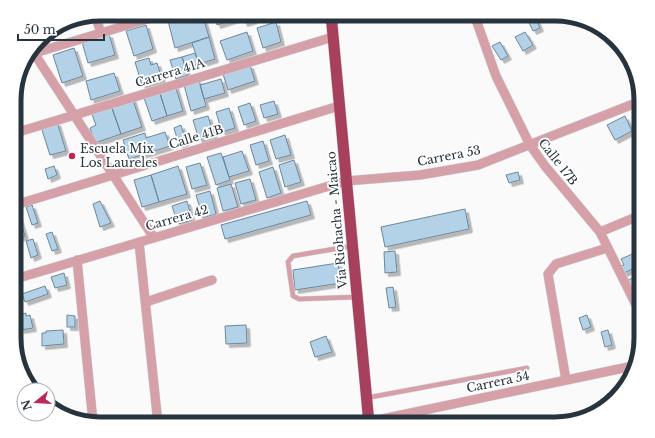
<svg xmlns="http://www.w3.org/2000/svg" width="655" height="438" font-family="'Libre Baskerville',serif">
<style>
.building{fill:#b3d1e7;stroke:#6c879c;filter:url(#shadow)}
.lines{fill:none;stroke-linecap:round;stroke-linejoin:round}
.service-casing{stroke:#d4d6d8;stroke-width:5.5}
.minor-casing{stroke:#d4d6d8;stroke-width:10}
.trunk-casing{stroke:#d4d6d8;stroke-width:12}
.service{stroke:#d6a0a9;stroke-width:4.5}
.minor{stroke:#d6a0a9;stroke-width:9}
.trunk{stroke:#a6405c;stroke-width:11}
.poi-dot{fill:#b92a59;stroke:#fff;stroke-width:1.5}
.labels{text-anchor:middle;stroke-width:3.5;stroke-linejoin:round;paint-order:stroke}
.street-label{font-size:12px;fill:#28343d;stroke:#fff}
.poi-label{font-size:12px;fill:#28343d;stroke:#fff;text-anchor:start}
.rim{fill:none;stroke:#28343d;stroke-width:5}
</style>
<defs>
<filter id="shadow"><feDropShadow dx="3.5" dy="3.5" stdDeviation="0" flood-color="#0004"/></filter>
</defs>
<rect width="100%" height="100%" fill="#fafafa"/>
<path class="building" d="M 191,14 L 202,14 L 209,37 L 175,48 L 168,21 Z
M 214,14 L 241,14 L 242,17 L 217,25 Z
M 241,14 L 252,14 L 254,20 L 244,23 Z
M 525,14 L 534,14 L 540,28 L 533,31 Z
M 276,22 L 281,42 L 263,48 L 257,28 Z
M 146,25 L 153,49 L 134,56 L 126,31 Z
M 247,32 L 253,51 L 227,60 L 220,41 Z
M 525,32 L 533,45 L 523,51 L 515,37 Z
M 109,34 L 115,55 L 88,63 L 82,42 Z
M 209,37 L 215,59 L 199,64 L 192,43 Z
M 500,42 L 508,56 L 501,60 L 492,46 Z
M 74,48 L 83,76 L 62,83 L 53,55 Z
M 195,53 L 199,64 L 186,68 L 182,57 Z
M 182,57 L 188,75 L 176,79 L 170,60 Z
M 149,58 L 151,65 L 157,63 L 162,79 L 142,85 L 135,62 Z
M 250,65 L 255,81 L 228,90 L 223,74 Z
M 114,73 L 120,91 L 91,100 L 86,81 Z
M 221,79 L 225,93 L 204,99 L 200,85 Z
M 199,80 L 206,106 L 191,111 L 184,85 Z
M 175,85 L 183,111 L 167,116 L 159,90 Z
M 159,90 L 167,116 L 152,121 L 143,95 Z
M 132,97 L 142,127 L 121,134 L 111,105 Z
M 274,101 L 278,114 L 264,118 L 260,105 Z
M 250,103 L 256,121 L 244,125 L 238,107 Z
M 111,105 L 121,134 L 95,143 L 90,128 L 96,125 L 91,112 Z
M 229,108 L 235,128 L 222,132 L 216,112 Z
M 208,116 L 214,135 L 199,140 L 193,120 Z
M 625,116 L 632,131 L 615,140 L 607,125 Z
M 57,122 L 66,151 L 50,155 L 41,127 Z
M 181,125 L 186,142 L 179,145 L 174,128 Z
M 165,132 L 170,146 L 129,159 L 123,140 L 145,133 L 146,138 Z
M 285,135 L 291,155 L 276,159 L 270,140 Z
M 263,141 L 269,161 L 256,165 L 250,145 Z
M 242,151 L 249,171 L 229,177 L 223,157 Z
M 221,153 L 230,180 L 216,185 L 207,157 Z
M 294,160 L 301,182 L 285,187 L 279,165 Z
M 200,163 L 207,185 L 192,189 L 186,167 Z
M 54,166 L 57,175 L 48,179 L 45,169 Z
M 178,166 L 187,194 L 159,202 L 151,175 Z
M 273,167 L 281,193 L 267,198 L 259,172 Z
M 518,172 L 520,180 L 509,183 L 506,175 Z
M 151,175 L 159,202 L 142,207 L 134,180 Z
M 250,179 L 256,200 L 241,204 L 235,183 Z
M 231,184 L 238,207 L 223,211 L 217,188 Z
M 210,191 L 216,214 L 203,218 L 196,195 Z
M 100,201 L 111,223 L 100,227 L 93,204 Z
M 187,201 L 192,220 L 178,224 L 172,206 Z
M 307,201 L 311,215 L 225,239 L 221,225 Z
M 32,205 L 38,223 L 32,225 L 26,207 Z
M 465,209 L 469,229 L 385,247 L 381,227 Z
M 17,210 L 25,236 L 16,239 L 15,234 L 15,211 Z
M 52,232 L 58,249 L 52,251 L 46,234 Z
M 33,239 L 38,255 L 31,258 L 26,241 Z
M 641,244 L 641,265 L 624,273 L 621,266 L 624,265 L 621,259 L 639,251 L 637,246 Z
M 395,251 L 397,272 L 385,273 L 384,252 Z
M 338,263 L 341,283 L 295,290 L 293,270 Z
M 64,273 L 67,285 L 55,288 L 51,277 Z
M 640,275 L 641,284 L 630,287 L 628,280 Z
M 45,286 L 48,294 L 25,302 L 22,294 Z
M 393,287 L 396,307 L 389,308 L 386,288 Z
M 26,313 L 26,316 L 30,315 L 33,328 L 21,330 L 18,315 Z
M 67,315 L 75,316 L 75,327 L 67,327 Z
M 587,315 L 591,327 L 583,330 L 579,318 Z
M 246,325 L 247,343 L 226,344 L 225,326 Z
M 63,330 L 64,344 L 42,346 L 42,333 L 46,333 L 46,331 Z
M 608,330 L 612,345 L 605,347 L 601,332 Z
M 326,336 L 332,352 L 315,357 L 310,342 Z"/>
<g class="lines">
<g class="service-casing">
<path id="service" d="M 352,246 L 293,256 L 288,262 L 293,296 L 299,299 L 357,297
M 366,398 L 527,368"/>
</g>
<g class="minor-casing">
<path id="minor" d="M 474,14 L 496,76 L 530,145 L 545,166 L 600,232 L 641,315
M 95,15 L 101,33
M 32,50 L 154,238
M 28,55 L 164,14
M 15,133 L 333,37
M 15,205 L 339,106
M 600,232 L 641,215
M 139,242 L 158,424
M 77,260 L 93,422
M 15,279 L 346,181 L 420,175 L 478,165 L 641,101
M 146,302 L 212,280
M 566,380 L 548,274 L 556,264 L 607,248
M 368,422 L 633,366"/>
</g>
<g class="trunk-casing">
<path id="trunk" d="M 331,14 L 369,424"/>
</g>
<use href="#service" class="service"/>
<use href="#minor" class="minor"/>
<use href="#trunk" class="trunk"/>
</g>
<circle class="poi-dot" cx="72" cy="156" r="4"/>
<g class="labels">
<g class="street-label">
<text transform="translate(170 73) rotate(-17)" y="4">Carrera 41A</text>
<text transform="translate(196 137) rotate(-17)" y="4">Calle 41B</text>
<text transform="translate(449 156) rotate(-11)" y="4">Carrera 53</text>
<text transform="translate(558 162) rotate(52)" y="4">Calle 17B</text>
<text transform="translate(177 218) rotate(-16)" y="4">Carrera 42</text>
<text transform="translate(337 220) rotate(-95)" y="4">Vía Riohacha - Maicao</text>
<text transform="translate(498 382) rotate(-12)" y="4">Carrera 54</text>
</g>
<g class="poi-label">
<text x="80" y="153">Escuela Mix<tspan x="80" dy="14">Los Laureles</tspan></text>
</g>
</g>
<path d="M0 0H655V438H0ZM100 21H555A79 79 0 0 1 634 100V338A79 79 0 0 1 555 417H100A79 79 0 0 1 21 338V100A79 79 0 0 1 100 21Z" fill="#fff" fill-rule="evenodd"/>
<path class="rim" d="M100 21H555A79 79 0 0 1 634 100V338A79 79 0 0 1 555 417H100A79 79 0 0 1 21 338V100A79 79 0 0 1 100 21Z"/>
<g transform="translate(36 402) rotate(252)"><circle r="19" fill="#ffffff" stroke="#a9aeb1"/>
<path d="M0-3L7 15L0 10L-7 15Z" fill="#b92a59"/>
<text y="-6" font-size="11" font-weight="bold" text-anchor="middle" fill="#28343d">N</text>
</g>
<path d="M18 34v6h86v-6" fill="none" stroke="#28343d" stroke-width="2"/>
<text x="24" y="34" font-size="12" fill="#28343d" stroke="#ffffff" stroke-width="3" paint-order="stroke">50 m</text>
</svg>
